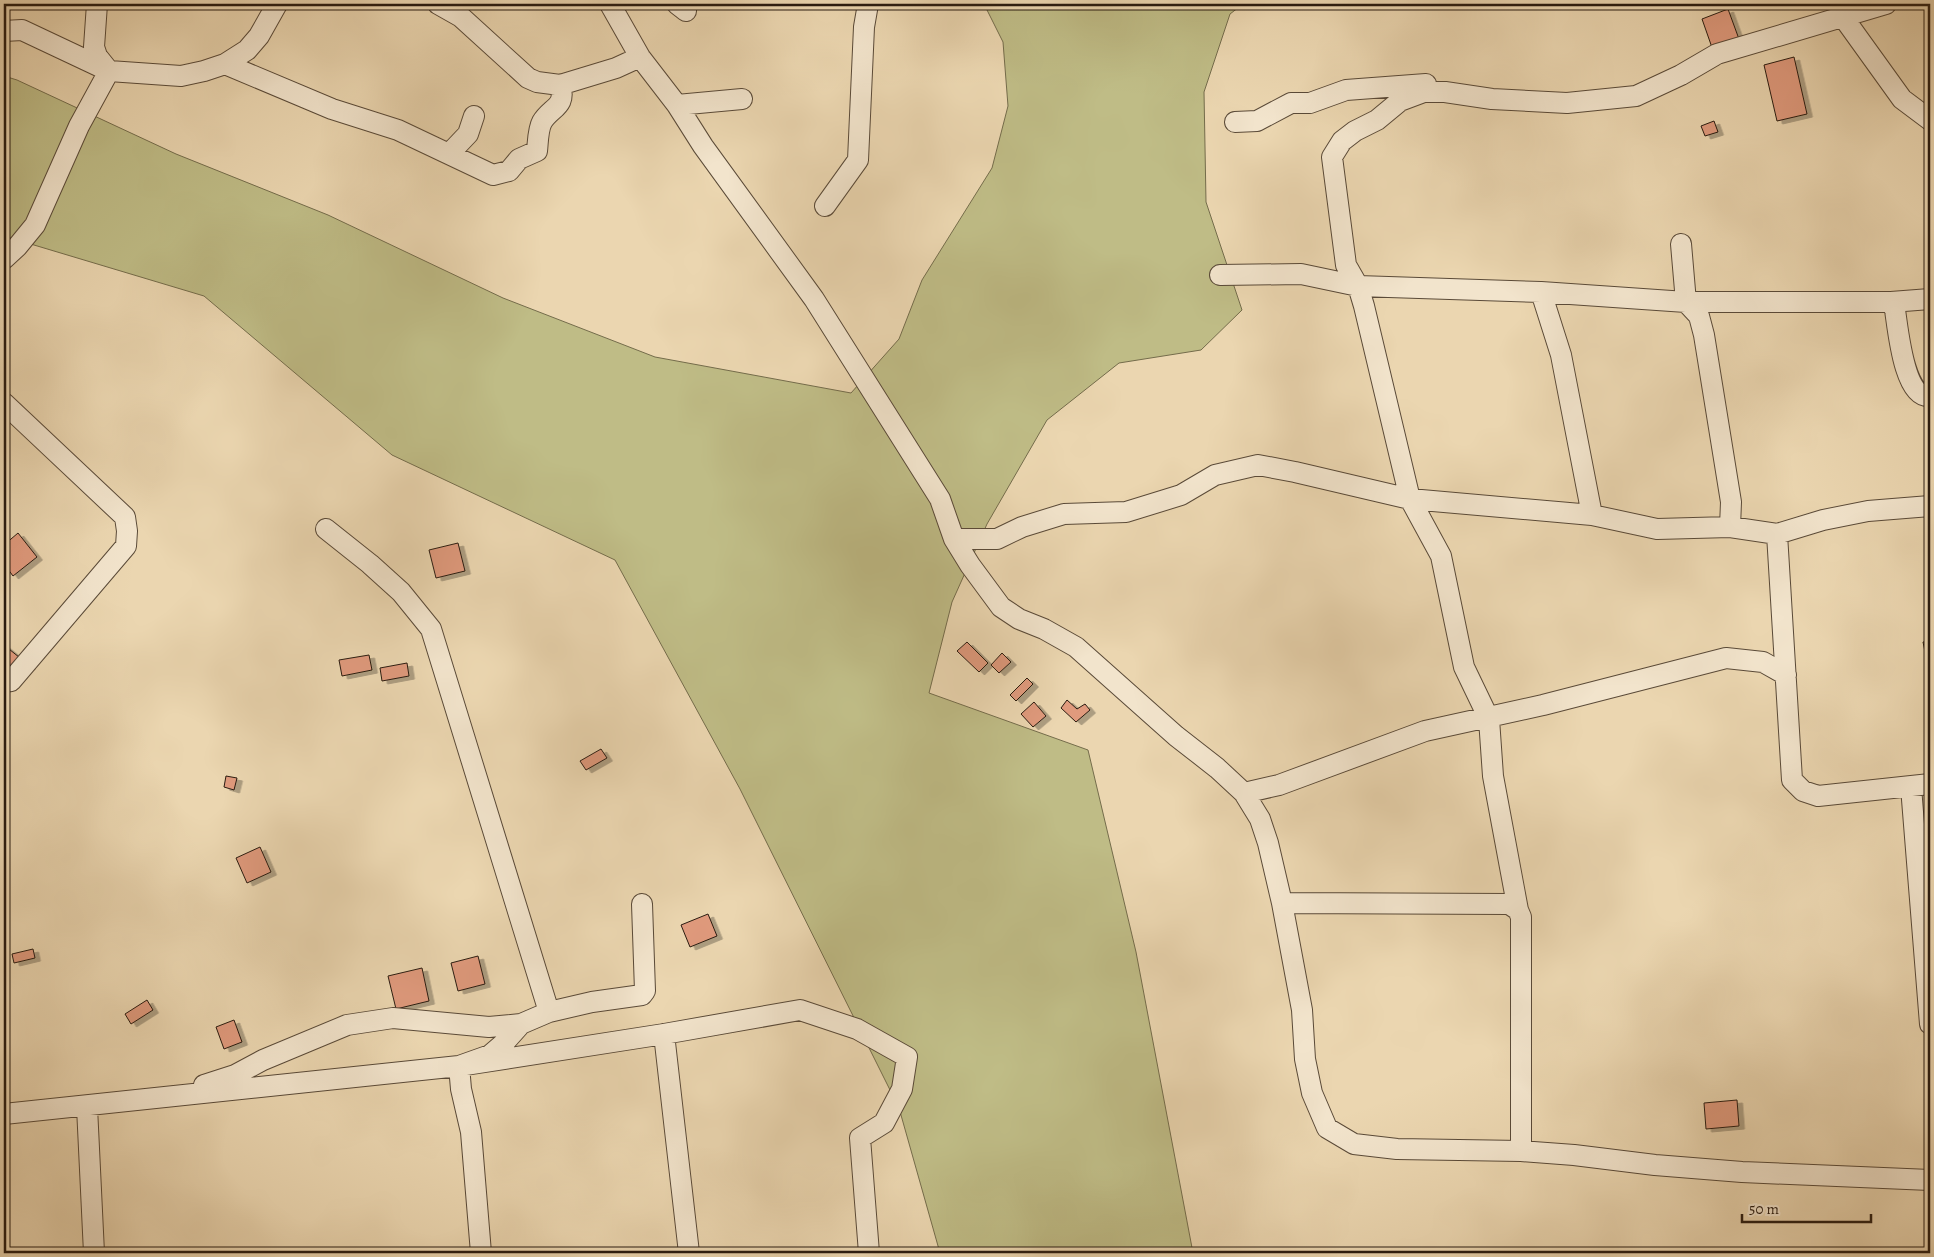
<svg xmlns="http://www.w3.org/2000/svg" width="1934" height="1257" font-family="Alegreya,serif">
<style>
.green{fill:#bfbc86;stroke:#746c4b}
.building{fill:#e09a7d;stroke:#291b10;filter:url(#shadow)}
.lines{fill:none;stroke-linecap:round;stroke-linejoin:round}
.minor-casing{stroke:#5a4a38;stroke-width:22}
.minor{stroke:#f2e4cc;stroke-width:20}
</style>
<defs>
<filter id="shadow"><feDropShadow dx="5.5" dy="3" stdDeviation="0" flood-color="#0004"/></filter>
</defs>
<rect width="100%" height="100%" fill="#ebd6b0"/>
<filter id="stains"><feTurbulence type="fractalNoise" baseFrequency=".004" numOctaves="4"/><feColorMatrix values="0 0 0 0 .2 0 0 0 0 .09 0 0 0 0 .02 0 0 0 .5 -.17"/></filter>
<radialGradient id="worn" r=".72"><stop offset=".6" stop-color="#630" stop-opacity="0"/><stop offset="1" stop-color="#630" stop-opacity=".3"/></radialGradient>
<path class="green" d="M 984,4 L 1243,4 L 1230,14 L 1204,92 L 1206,202 L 1242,310 L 1201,350 L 1119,363 L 1047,420 L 987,524 L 952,602 L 929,693 L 1088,750 L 1136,952 L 1193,1253 L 940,1253 L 899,1108 L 740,789 L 615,560 L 392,455 L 204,296 L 4,236 L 4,76 L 17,80 L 176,154 L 328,215 L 503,298 L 655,357 L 851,393 L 899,339 L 922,280 L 992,168 L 1008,106 L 1003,42 Z"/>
<path class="building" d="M 1728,9 L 1743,50 L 1716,59 L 1702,19 Z
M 1794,57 L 1807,114 L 1777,121 L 1764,65 Z
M 1714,121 L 1718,132 L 1705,136 L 1701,126 Z
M 18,533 L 37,557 L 13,576 L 4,564 L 4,545 Z
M 458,543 L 465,571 L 436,578 L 429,550 Z
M 1930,641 L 1930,676 L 1923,642 Z
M 967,642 L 988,663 L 979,672 L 957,651 Z
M 4,645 L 30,666 L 4,681 Z
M 1002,653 L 1011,662 L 999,673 L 991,665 Z
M 369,655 L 372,670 L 342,676 L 339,660 Z
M 407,663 L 409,676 L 382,681 L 380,668 Z
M 1027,678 L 1033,684 L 1016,701 L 1010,695 Z
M 1067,700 L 1077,709 L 1085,704 L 1090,710 L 1076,722 L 1061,708 Z
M 1034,702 L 1046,716 L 1033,727 L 1021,714 Z
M 601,749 L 607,758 L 586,770 L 580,761 Z
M 226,776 L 237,778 L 234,790 L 224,787 Z
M 260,847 L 271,872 L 247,883 L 236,858 Z
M 708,914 L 717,936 L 690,947 L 681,925 Z
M 33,949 L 35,958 L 14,963 L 12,954 Z
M 478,956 L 485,984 L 458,991 L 451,963 Z
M 422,968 L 429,1001 L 396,1009 L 388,976 Z
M 147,1000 L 153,1010 L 131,1024 L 125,1014 Z
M 234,1020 L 242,1042 L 224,1049 L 216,1027 Z
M 1737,1100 L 1739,1126 L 1706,1129 L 1704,1103 Z"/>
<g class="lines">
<g class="minor-casing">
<path id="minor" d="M 97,4 L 94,47 L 97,56 L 109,71
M 438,4 L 461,17 L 528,78 L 537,82 L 560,85 L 616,68 L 640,57
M 610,4 L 640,57 L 677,105 L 703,146 L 814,299 L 940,499 L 954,539 L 970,565 L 1001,607 L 1019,619 L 1044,629 L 1076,647 L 1176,736 L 1217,768 L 1244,793 L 1260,819 L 1268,843 L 1282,903 L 1302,1010 L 1305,1059 L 1312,1093 L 1327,1128 L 1354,1144 L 1397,1149 L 1521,1151 L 1574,1155 L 1655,1165 L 1742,1172 L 1930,1180
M 677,4 L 686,11
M 1843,17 L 1902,99 L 1930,120
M 4,31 L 22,30 L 109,71 L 181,76 L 204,71 L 225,64 L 247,50 L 259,36 L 277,4
M 225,64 L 332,109 L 398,130 L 493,175 L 509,171 L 519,159 L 537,151 C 538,142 538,129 542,122 C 551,107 567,107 560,85
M 677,105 L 742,99
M 1235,122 L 1257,121 L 1291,103 L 1310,103 L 1346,90 L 1426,84
M 449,154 L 468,134 L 474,116
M 825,206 L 858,160 L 864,27 L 868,4
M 1681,244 L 1686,302 L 1699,316 L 1704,335 L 1731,502 L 1730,527
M 4,259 L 17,247 L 35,225 L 79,126 L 109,71
M 1220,275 L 1301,274 L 1358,286 L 1541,292 L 1686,302 L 1891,302 L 1930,299
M 1541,292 L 1561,355 L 1592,515
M 1891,302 L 1895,310 C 1898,329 1904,399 1930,396
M 4,403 L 125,517 L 127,531 L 126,546 L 11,681 L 4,682
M 326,529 L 370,564 L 401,592 L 431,629 L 549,1012
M 1777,534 L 1792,780 L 1803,791 L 1818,796 L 1930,784
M 954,539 L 997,539 L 1022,527 L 1064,514 L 1126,512 L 1181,495 L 1215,475 L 1258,465 L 1295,472 L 1410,499 L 1592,515 L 1657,529 L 1730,527 L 1777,534 L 1823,520 L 1868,511 L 1930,506
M 1911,787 L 1930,1024
M 1244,793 L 1279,785 L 1425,731 L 1543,705 L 1726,658 L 1763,662 L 1786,675
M 1282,903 L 1509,904 L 1518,910 L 1521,917 L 1521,1151
M 1518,910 L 1493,776 L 1489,719 L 1464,667 L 1441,556 L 1410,499 L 1364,306 L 1358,286 L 1346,265 L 1332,157 L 1342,141 L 1355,131 L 1377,120 L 1400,101 L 1424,92 L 1445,92 L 1492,99 L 1567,103 L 1636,96 L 1681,75 L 1717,54 L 1886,4
M 664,1034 L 689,1253
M 204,1085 L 235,1075 L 263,1060 L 347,1025 L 393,1018 L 489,1027 L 521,1024 L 549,1012 L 592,1002 L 642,995 L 645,991 L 642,904
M 87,1107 L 94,1253
M 4,1114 L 459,1066 L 664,1034 L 800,1010 L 857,1029 L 907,1057 L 902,1089 L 884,1123 L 860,1138 L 869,1253
M 481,1253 L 471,1132 L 461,1089 L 459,1066 L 490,1055 L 504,1043 L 521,1024"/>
</g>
<use href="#minor" class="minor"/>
</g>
<rect width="1934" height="1257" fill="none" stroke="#ebd6b0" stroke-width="20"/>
<rect x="5" y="5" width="1924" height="1247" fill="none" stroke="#291b10" stroke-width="2.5"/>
<rect x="10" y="10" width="1914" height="1237" fill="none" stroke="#291b10"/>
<path d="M1742 1214v8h129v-8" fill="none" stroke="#291b10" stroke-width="2.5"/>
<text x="1749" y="1214" font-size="15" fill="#291b10" stroke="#f2e4cc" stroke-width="4" paint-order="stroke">50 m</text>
<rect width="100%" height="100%" filter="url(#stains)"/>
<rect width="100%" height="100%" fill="url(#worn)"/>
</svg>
